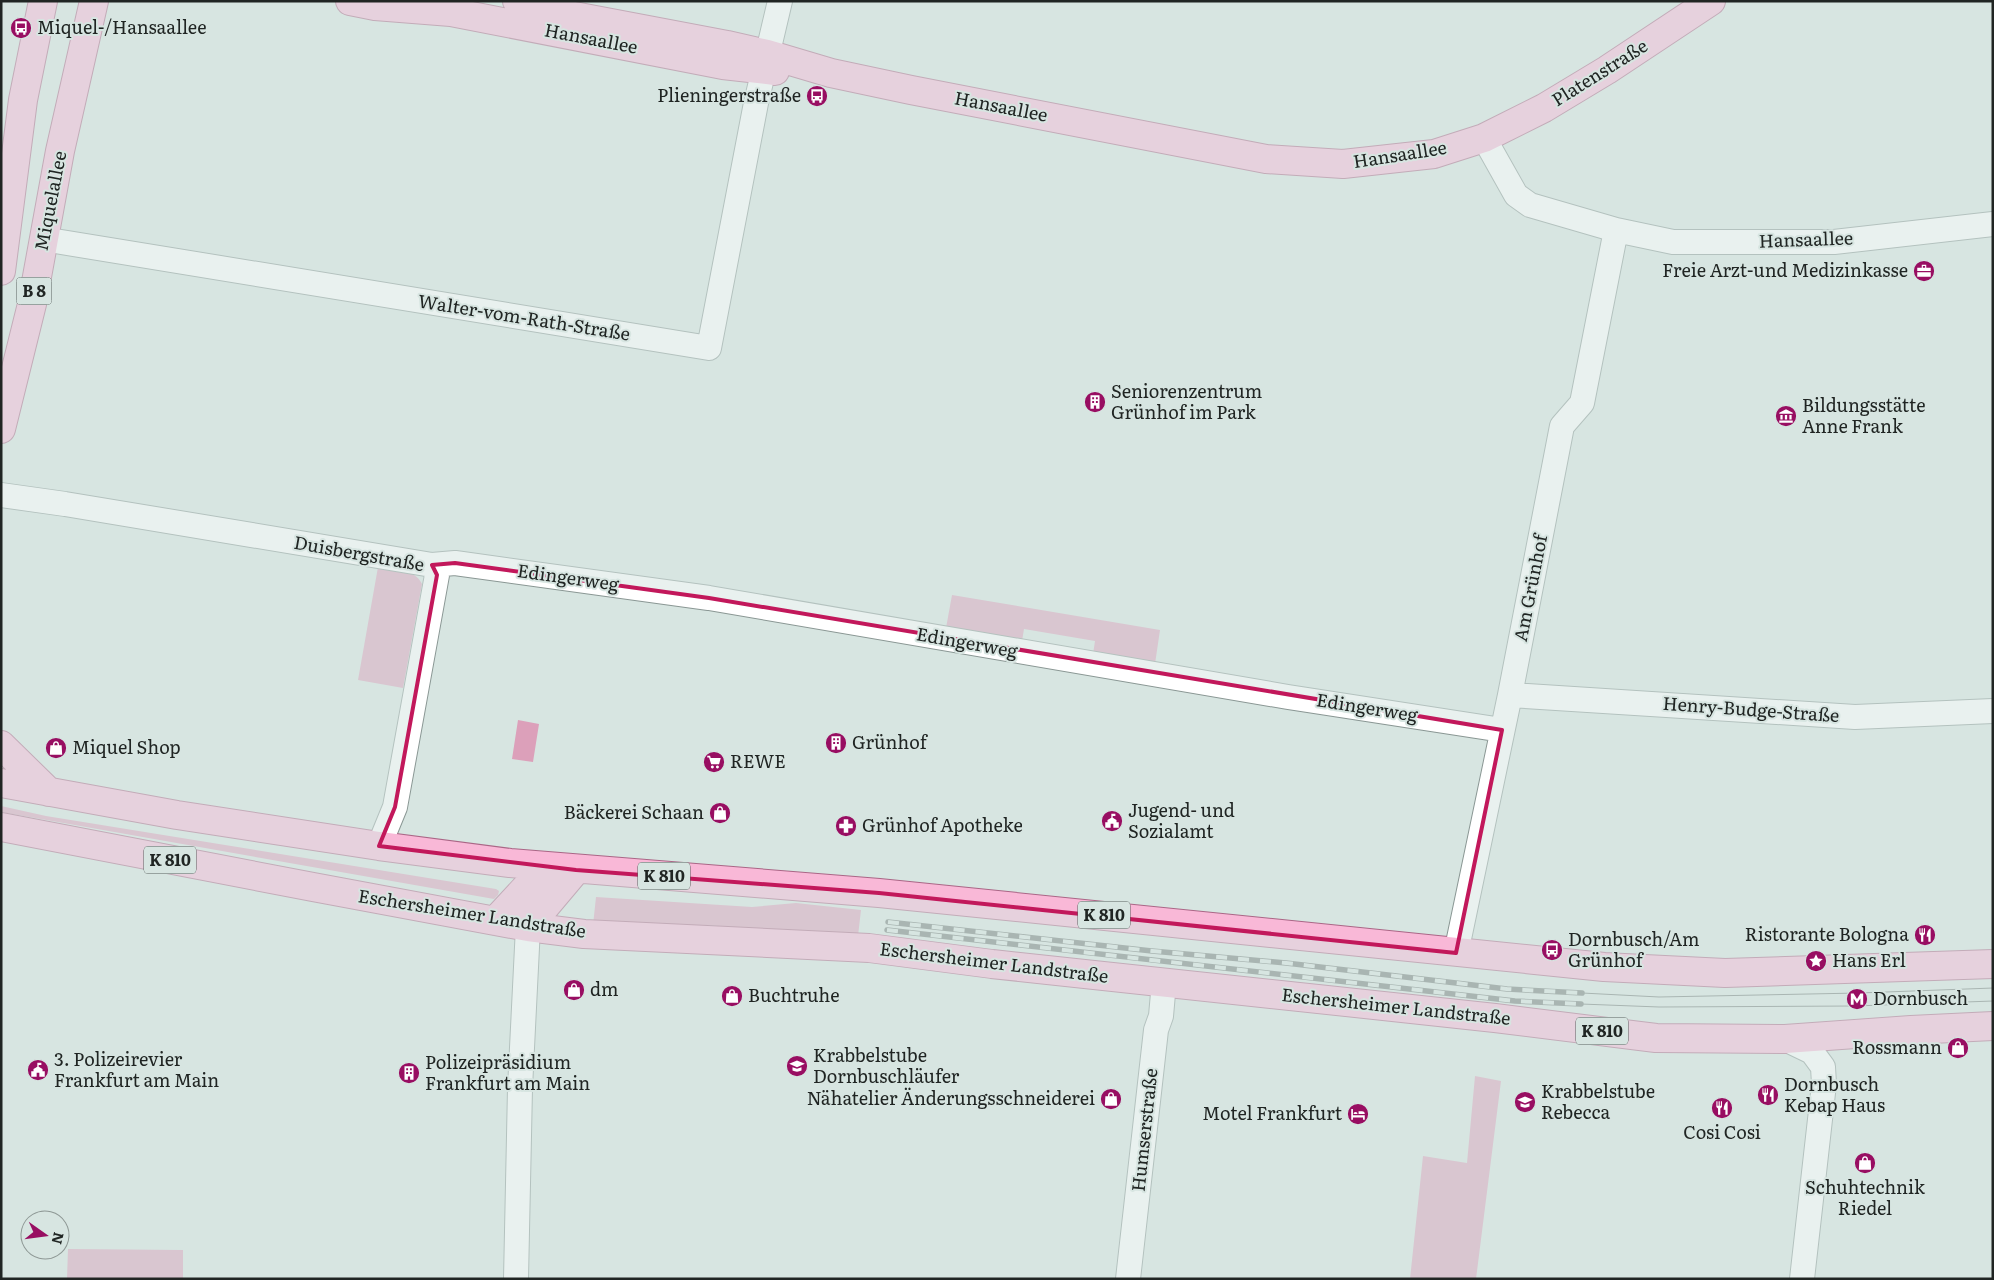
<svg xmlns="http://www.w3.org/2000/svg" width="1994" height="1280" font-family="Literata,serif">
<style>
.green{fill:#dca0ba}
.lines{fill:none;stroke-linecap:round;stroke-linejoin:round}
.minor-casing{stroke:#8a9794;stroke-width:26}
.major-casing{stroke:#aa6686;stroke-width:30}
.minor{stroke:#fff;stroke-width:24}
.major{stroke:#f9b8d7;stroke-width:28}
.tram{stroke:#727b78;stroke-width:1}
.rail-casing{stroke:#727b78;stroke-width:5.5}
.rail{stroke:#d7e5e1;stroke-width:4;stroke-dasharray:11;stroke-linecap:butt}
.marked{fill:none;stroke:#c2185b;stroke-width:4;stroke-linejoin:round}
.labels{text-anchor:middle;stroke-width:4;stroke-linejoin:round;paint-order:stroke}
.shield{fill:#d7e5e1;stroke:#575f5c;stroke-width:1}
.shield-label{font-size:16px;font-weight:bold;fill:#202523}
.poi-label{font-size:18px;fill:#202523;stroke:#d7e5e1;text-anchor:start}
.street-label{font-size:18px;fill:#202523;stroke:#d7e5e1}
</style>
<rect width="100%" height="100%" fill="#d7e5e1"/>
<path class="green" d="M 378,567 C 392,570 415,568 422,584 L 403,688 L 358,680 Z
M 952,595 L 1160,630 L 1155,664 L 1093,654 L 1095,641 L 1024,629 L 1022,641 L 946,628 Z
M 518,720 L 539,724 L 533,762 L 512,759 Z
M 1,806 L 46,816 L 496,889 L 499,891 L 498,895 L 494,899 L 1,812 Z
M 596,897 L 752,907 L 796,903 L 861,910 L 858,936 L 705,925 L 669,928 L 593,925 Z
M 1475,1076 L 1501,1081 L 1476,1279 L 1410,1279 L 1423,1156 L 1467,1163 Z
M 68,1249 L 183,1250 L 183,1279 L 67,1279 Z"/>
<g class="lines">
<g class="minor-casing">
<path id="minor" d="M 1484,138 L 1516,195 L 1530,205 L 1616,230 L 1673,242 L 1834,242 L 1993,224
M 43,239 L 709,348 L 756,103 L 780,1
M 1,495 L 65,504 L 432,565 L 437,575 L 395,807 L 379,846
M 432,565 L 455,563 L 709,598 L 1288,697 L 1502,730
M 1510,695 L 1855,717 L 1993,711
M 1456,953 L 1510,695 L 1562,426 L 1582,403 L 1616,230
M 1785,1039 L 1812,1052 L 1823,1067 L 1824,1084 L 1802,1279
M 516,1279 L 520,1088 L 528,927
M 1128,1279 L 1156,1030 L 1161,1016 L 1164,982"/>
</g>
<g class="major-casing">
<path id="major" d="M 350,1 L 375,6 L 451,12 L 723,65 L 775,71
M 517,1 L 574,16 L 727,45 L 767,54 L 831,73 L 911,90 L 1266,159 L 1343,164 L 1434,154 L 1484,138 L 1544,108 L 1607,70 L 1711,1
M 1,271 L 23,100 L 43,1
M 1,429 L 32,304 L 60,151 L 94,1
M 1,745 L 49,792
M 1,783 L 177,815 L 379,846 L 510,863 L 879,893 L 1604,967 L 1725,973 L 1993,964
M 1,827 L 313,887 L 528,927 L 584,934 L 869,948 L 992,964 L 1495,1018 L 1656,1038 L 1785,1039 L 1911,1030 L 1993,1026
M 495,921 L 545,867
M 528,927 L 576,870"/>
</g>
<use href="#minor" class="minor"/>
<use href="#major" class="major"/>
<path class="tram" d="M 1582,993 L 1659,997 L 1859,993 L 1993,988
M 1581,1004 L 1659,1007 L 1855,1006 L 1993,1001"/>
<g class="rail-casing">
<path id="rail" d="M 888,922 L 1152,951 L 1286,963 L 1507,989 L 1582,993
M 887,930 L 1515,1001 L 1581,1004"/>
</g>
<use href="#rail" class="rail"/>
</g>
<path d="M0 0H1994V1280H0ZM 455,563 L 709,598 L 1502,730 L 1456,953 L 879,893 L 576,870 L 379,846 L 395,807 L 437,575 L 432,565 Z" fill="#d7e5e1" fill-opacity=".55" fill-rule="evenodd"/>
<path class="marked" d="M 455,563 L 709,598 L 1502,730 L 1456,953 L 879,893 L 576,870 L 379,846 L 395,807 L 437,575 L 432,565 Z"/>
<defs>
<g id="bus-disc" transform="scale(1.125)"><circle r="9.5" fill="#980e62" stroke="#d7e5e1"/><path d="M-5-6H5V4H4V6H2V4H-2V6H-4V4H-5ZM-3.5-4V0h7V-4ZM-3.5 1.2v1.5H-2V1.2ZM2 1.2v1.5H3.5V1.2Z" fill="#fff"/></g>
<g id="office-disc" transform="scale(1.125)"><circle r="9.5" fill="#980e62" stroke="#d7e5e1"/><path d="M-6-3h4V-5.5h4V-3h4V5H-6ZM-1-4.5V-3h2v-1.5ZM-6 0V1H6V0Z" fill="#fff"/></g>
<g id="building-disc" transform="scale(1.125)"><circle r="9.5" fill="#980e62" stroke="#d7e5e1"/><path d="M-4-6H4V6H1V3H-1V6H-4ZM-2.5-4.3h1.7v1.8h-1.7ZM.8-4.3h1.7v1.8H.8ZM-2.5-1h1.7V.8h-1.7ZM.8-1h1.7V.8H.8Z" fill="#fff"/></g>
<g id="museum-disc" transform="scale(1.125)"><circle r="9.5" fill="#980e62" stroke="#d7e5e1"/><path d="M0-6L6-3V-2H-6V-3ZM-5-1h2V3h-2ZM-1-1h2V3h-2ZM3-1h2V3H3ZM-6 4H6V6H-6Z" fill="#fff"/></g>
<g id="shop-disc" transform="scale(1.125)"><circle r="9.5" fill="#980e62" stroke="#d7e5e1"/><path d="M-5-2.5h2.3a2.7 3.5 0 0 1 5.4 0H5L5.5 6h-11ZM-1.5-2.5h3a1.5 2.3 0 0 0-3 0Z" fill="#fff"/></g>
<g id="supermarket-disc" transform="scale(1.125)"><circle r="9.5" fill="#980e62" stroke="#d7e5e1"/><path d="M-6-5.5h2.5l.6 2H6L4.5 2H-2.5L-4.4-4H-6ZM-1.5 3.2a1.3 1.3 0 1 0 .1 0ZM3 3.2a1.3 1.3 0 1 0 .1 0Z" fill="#fff"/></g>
<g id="civic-disc" transform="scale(1.125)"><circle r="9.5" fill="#980e62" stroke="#d7e5e1"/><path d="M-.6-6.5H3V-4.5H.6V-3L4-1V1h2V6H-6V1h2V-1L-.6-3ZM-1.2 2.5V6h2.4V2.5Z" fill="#fff"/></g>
<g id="pharmacy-disc" transform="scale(1.125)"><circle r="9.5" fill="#980e62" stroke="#d7e5e1"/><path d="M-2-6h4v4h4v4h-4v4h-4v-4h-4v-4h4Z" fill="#fff"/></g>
<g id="restaurant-disc" transform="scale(1.125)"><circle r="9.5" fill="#980e62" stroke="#d7e5e1"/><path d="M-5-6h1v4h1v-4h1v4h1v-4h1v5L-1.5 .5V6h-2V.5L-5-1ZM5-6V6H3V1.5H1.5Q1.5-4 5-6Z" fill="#fff"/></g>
<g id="sight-disc" transform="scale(1.125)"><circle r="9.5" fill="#980e62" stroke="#d7e5e1"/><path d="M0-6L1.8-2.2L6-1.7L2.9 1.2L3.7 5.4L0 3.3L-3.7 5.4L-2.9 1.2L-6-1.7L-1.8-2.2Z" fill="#fff"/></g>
<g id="metro-disc" transform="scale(1.125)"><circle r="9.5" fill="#980e62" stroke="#d7e5e1"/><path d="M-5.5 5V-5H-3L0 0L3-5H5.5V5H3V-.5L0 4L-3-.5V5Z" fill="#fff"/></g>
<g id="school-disc" transform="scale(1.125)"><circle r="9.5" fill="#980e62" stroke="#d7e5e1"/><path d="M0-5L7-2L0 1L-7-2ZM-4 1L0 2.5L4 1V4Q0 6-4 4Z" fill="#fff"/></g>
<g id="hotel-disc" transform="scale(1.125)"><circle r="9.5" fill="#980e62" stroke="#d7e5e1"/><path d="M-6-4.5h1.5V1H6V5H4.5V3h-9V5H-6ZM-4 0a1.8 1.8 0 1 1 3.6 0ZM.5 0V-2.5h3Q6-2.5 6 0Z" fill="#fff"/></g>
</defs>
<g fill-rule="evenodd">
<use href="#bus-disc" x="21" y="28"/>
<use href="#bus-disc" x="817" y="96"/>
<use href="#office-disc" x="1924" y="271"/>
<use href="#building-disc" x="1095" y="402"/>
<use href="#museum-disc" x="1786" y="416"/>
<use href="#building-disc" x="836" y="743"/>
<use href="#shop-disc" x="56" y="748"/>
<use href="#supermarket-disc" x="714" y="762"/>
<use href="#shop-disc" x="720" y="813"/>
<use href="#civic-disc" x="1112" y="821"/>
<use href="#pharmacy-disc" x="846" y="826"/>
<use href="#restaurant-disc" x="1925" y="935"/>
<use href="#bus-disc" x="1552" y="950"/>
<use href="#sight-disc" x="1816" y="961"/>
<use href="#shop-disc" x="574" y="990"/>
<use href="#shop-disc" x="732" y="996"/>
<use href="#metro-disc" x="1857" y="999"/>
<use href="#shop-disc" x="1958" y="1048"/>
<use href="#school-disc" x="797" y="1066"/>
<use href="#civic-disc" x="38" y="1070"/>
<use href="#building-disc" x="409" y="1073"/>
<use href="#restaurant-disc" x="1768" y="1095"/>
<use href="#shop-disc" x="1111" y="1099"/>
<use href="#school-disc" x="1525" y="1102"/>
<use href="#restaurant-disc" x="1722" y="1108"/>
<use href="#hotel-disc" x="1358" y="1114"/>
<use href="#shop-disc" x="1865" y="1163"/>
</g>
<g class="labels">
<g class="shield">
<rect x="16.5" y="277.5" width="35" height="27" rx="4"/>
<rect x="144" y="846.5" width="52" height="27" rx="4"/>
<rect x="638" y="862.5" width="52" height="27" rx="4"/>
<rect x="1078" y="901.5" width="52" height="27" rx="4"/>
<rect x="1576" y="1017.5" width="52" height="27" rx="4"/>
</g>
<g class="shield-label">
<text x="34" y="297">B 8</text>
<text x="170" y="866">K 810</text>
<text x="664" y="882">K 810</text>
<text x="1104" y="921">K 810</text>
<text x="1602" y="1037">K 810</text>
</g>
<g class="poi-label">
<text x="37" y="34">Miquel-/Hansaallee</text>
<text x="801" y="102" text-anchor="end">Plieningerstraße</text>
<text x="1908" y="277" text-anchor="end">Freie Arzt-und Medizinkasse</text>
<text x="1111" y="398">Seniorenzentrum<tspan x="1111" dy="21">Grünhof im Park</tspan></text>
<text x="1802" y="412">Bildungsstätte<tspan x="1802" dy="21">Anne Frank</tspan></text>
<text x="852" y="749">Grünhof</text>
<text x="72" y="754">Miquel Shop</text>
<text x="730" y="768">REWE</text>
<text x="1128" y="817">Jugend- und<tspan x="1128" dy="21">Sozialamt</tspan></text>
<text x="704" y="819" text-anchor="end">Bäckerei Schaan</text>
<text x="862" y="832">Grünhof Apotheke</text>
<text x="1909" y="941" text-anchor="end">Ristorante Bologna</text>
<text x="1568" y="946">Dornbusch/Am<tspan x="1568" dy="21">Grünhof</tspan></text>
<text x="1832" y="967">Hans Erl</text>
<text x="590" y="996">dm</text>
<text x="748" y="1002">Buchtruhe</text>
<text x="1873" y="1005">Dornbusch</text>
<text x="1942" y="1054" text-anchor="end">Rossmann</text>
<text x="813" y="1062">Krabbelstube<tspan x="813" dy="21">Dornbuschläufer</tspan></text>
<text x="54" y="1066">3. Polizeirevier<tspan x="54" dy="21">Frankfurt am Main</tspan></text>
<text x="425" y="1069">Polizeipräsidium<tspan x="425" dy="21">Frankfurt am Main</tspan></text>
<text x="1784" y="1091">Dornbusch<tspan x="1784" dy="21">Kebap Haus</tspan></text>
<text x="1541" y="1098">Krabbelstube<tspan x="1541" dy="21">Rebecca</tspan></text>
<text x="1095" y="1105" text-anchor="end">Nähatelier Änderungsschneiderei</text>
<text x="1342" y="1120" text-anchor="end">Motel Frankfurt</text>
<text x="1722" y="1139" text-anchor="middle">Cosi Cosi</text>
<text x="1865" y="1194" text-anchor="middle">Schuhtechnik<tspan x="1865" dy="21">Riedel</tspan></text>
</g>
<g class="street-label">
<text transform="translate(591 39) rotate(11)" y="6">Hansaallee</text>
<text transform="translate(1600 73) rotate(-32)" y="6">Platenstraße</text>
<text transform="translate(1001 107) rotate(11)" y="6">Hansaallee</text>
<text transform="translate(1400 155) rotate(-9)" y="6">Hansaallee</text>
<text transform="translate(51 201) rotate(-79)" y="6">Miquelallee</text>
<text transform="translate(1806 240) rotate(-2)" y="6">Hansaallee</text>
<text transform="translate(524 318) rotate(9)" y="6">Walter-vom-Rath-Straße</text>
<text transform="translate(359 554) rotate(10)" y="6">Duisbergstraße</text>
<text transform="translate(568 578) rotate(8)" y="6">Edingerweg</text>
<text transform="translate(1531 588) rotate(-79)" y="6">Am Grünhof</text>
<text transform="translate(967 643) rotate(10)" y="6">Edingerweg</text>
<text transform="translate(1367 708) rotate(9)" y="6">Edingerweg</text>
<text transform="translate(1751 710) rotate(4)" y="6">Henry-Budge-Straße</text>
<text transform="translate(472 914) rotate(9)" y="6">Eschersheimer Landstraße</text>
<text transform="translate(994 963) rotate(7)" y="6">Eschersheimer Landstraße</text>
<text transform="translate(1396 1007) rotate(6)" y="6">Eschersheimer Landstraße</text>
<text transform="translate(1145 1130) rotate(-84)" y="6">Humserstraße</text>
</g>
</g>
<rect width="1994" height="1280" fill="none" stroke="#202523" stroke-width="5"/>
<g transform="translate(45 1235) rotate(104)"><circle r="24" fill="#d7e5e1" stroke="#8e9895"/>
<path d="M0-4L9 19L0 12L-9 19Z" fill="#980e62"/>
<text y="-8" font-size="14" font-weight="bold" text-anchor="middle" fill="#202523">N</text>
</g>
</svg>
